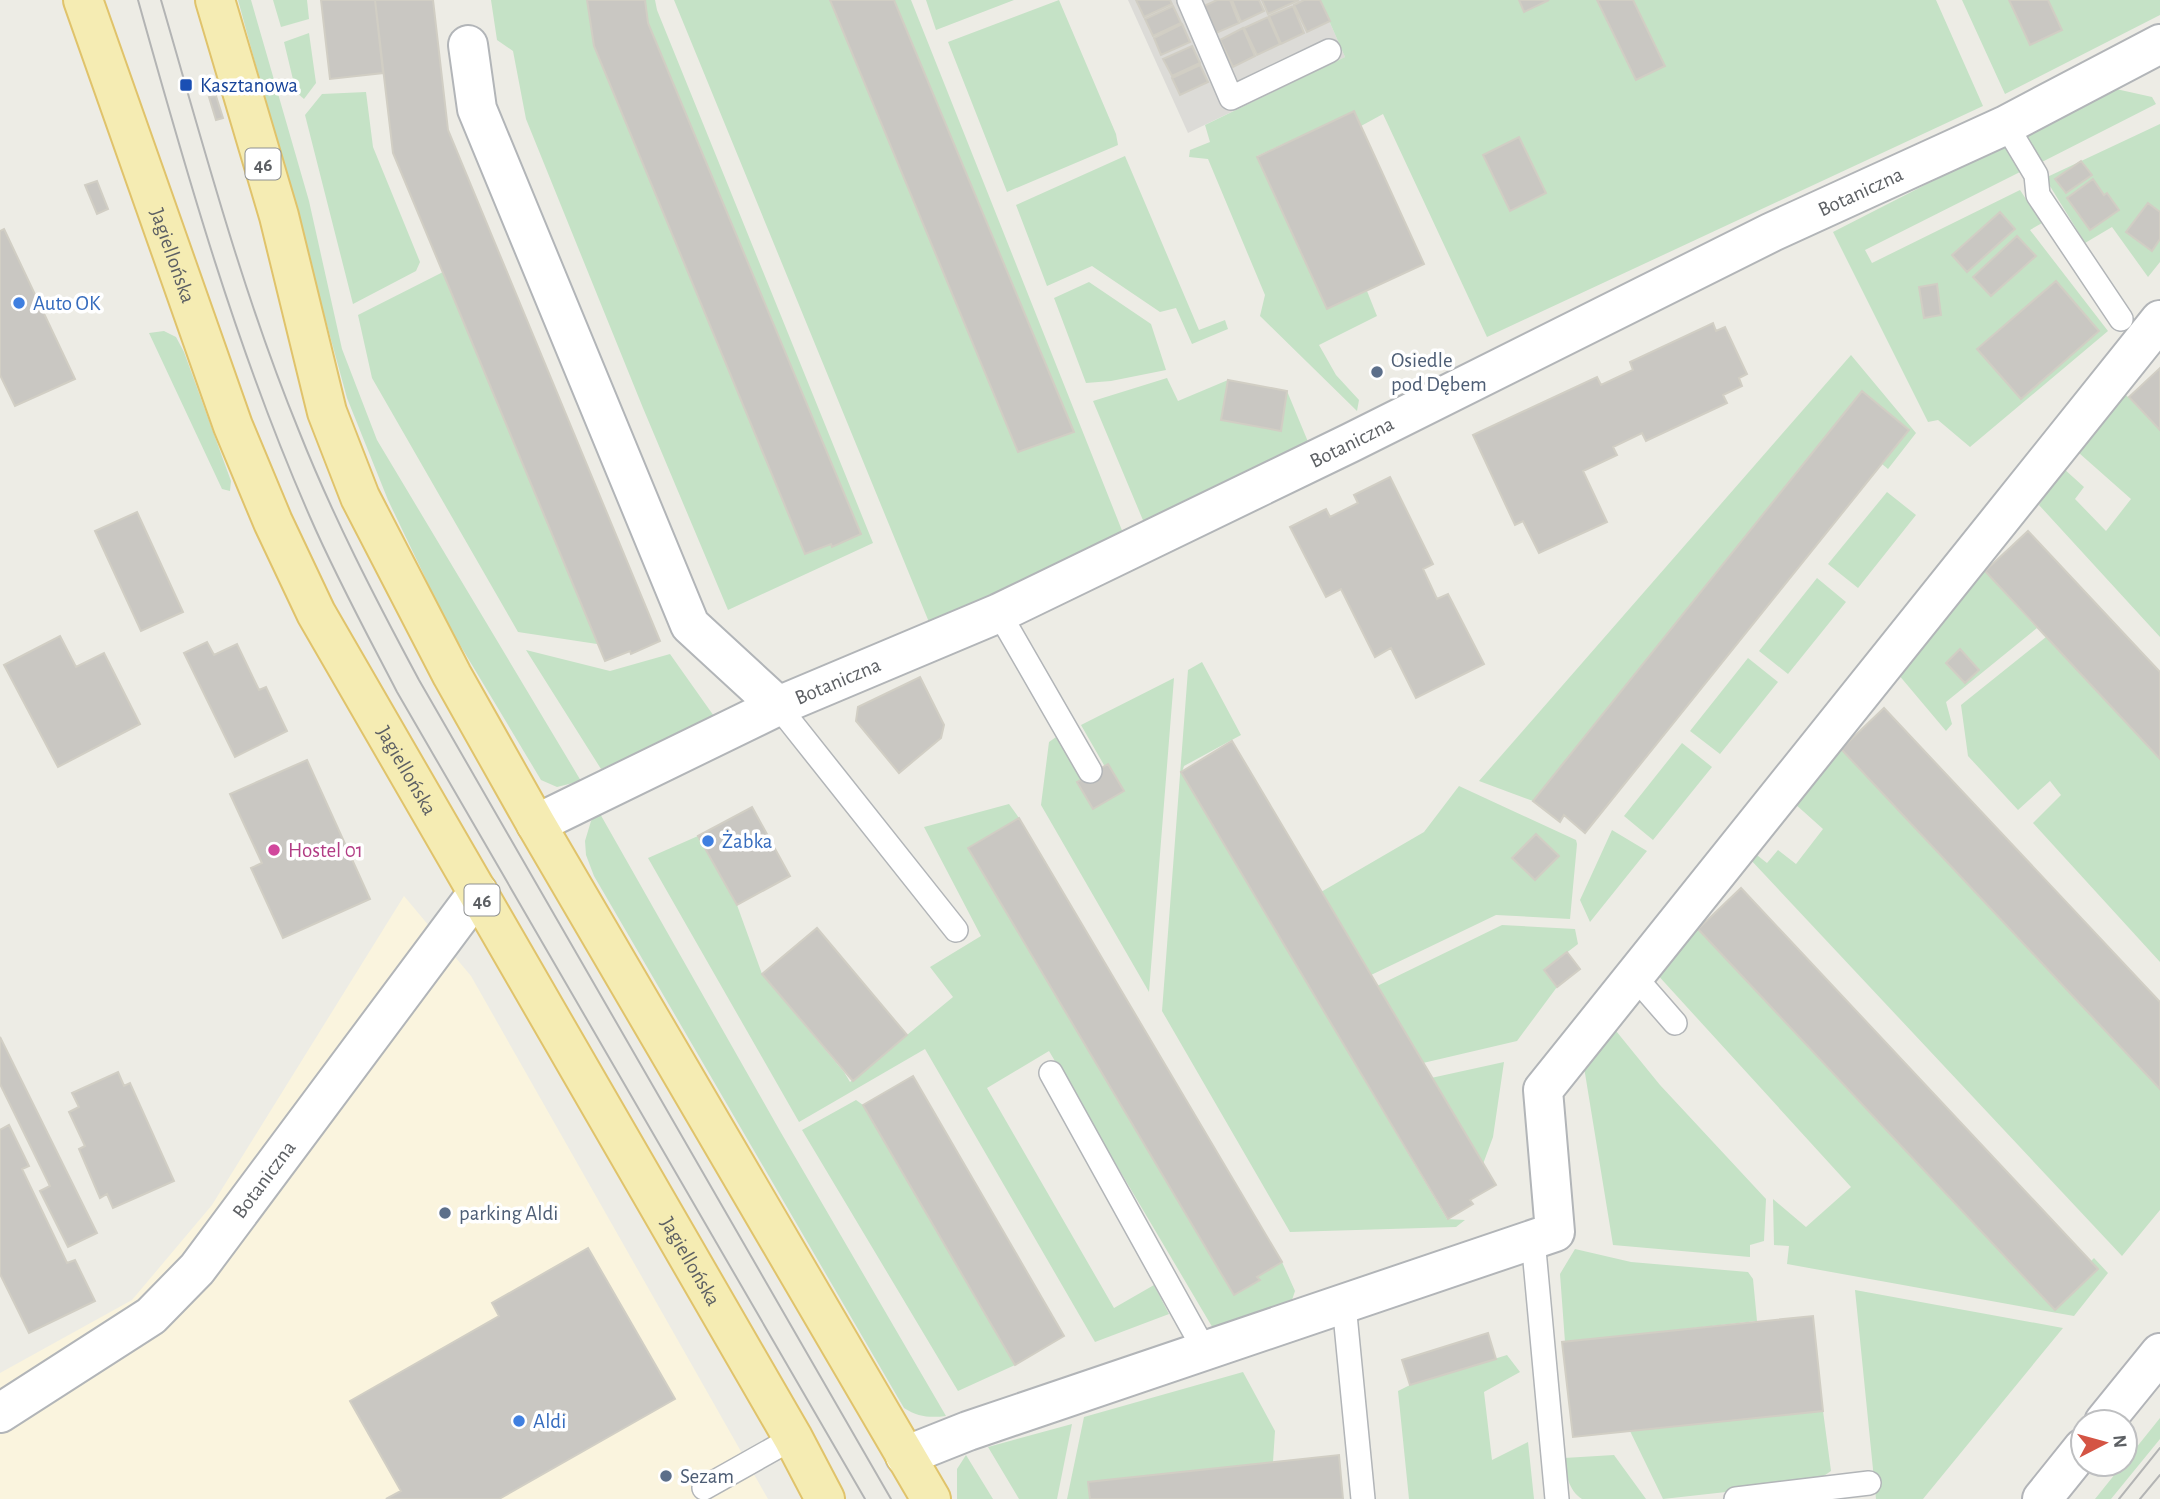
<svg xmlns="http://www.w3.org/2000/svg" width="2160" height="1499" font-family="'Alegreya Sans',sans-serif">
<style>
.commercial{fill:#faf4de}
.industrial{fill:#dcdbd7}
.green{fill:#c5e2c6}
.building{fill:#c9c7c2;stroke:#d1cec4;stroke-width:2}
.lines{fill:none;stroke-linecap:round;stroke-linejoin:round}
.lane-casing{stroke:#b2b5b8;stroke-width:26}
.street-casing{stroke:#b2b5b8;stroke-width:42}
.secondary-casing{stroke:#b2b4b8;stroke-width:42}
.primary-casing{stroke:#e0c36b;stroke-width:42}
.lane{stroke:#fff;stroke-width:23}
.street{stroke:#fff;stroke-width:38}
.secondary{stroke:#fff;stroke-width:38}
.primary{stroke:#f5ecb3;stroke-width:38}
.tram{stroke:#b3b4b4;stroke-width:2}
.transit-dot{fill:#1a4fb4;stroke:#fff;stroke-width:2.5}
.shop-dot{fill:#3f7fe0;stroke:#fff;stroke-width:2.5}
.service-dot{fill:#5c6f8a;stroke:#fff;stroke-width:2.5}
.hotel-dot{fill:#d1479c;stroke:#fff;stroke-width:2.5}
.labels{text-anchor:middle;stroke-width:7;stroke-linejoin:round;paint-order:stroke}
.shield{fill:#fff;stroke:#8e9092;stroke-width:2}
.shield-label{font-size:19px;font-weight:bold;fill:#5d6064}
.transit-label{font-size:21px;fill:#164399;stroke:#fff;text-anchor:start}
.street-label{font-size:21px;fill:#5d6064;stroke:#fff}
.shop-label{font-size:21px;fill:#366cbe;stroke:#fff;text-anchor:start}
.service-label{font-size:21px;fill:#4e5e75;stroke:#fff;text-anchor:start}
.hotel-label{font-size:21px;fill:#b23c85;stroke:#fff;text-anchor:start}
</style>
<rect width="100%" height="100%" fill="#edece5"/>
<path class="commercial" d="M 404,896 L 471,976 L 768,1499 L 0,1499 L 0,1373 L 132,1300 L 212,1205 Z"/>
<path class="industrial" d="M 1128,0 L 1320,0 L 1345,57 L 1188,133 Z"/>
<path class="green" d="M 238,0 L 251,0 L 309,201 L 342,349 L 377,440 L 581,781 L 557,787 L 541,780 L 448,625 L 388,500 L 347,398 Z
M 273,0 L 307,0 L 309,19 L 281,27 Z
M 491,0 L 655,0 L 657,10 L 873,543 L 728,610 L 643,408 L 526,119 L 513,51 L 497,40 Z
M 674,0 L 911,0 L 1125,538 L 931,627 Z
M 926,0 L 1014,0 L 936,30 Z
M 1059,0 L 1116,134 L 1118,145 L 1007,192 L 948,42 Z
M 1320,0 L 1936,0 L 1983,106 L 1487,337 L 1383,114 L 1361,126 L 1354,112 L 1257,156 L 1327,309 L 1367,291 L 1377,316 L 1319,345 L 1336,375 L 1359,400 L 1357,411 L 1260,316 L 1265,295 L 1208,159 L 1189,157 L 1190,150 L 1210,142 L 1205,125 L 1345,57 Z
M 1962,0 L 2160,0 L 2160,15 L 2005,94 Z
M 309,33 L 316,83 L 304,99 L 296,92 L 284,42 Z
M 2116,89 L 2152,97 L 2156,104 L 2038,164 L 2020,127 L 2082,99 Z
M 366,92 L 373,147 L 420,262 L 416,271 L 353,304 L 305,115 L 322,94 Z
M 2160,124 L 2160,262 L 2148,277 L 2112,227 L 2085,243 L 2045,178 Z
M 2007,143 L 2020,172 L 1865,250 L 1872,263 L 2020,190 L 2042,223 L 2030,230 L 2108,331 L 1970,447 L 1938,420 L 1928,422 L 1833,232 Z
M 1125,156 L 1199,330 L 1225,320 L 1228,329 L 1192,344 L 1176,308 L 1160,312 L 1092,266 L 1047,286 L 1016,205 Z
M 443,272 L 596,638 L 597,644 L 518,632 L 372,378 L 358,315 Z
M 1089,282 L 1151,324 L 1166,370 L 1111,381 L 1086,383 L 1054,298 Z
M 164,331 L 176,337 L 184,352 L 231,481 L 230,491 L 222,489 L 149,333 Z
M 1851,355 L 1916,433 L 1888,469 L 1882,464 L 1909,429 L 1862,392 L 1533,801 L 1479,781 Z
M 1167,378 L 1178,401 L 1228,380 L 1287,391 L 1311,449 L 1145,525 L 1093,401 Z
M 2124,393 L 2160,430 L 2160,637 L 2039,505 L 2063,468 L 2084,487 L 2075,499 L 2106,531 L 2131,499 L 2079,453 Z
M 1887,492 L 1916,515 L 1858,588 L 1828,564 Z
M 1985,571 L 2037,628 L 1946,702 L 1952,724 L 1946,731 L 1898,674 Z
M 1817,578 L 1846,602 L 1788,674 L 1759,651 Z
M 2046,637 L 2160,759 L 2160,962 L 2033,823 L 2061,795 L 2050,781 L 2018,810 L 1968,756 L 1961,705 Z
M 526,650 L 610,671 L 670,654 L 716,719 L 601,769 Z
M 1748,658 L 1778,682 L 1720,754 L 1690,731 Z
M 1202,662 L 1241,735 L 1184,766 L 1182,772 L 1447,1219 L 1465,1220 L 1456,1227 L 1290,1232 L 1162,1011 L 1188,670 Z
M 1174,678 L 1149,992 L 1041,805 L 1049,742 L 1059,735 L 1085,777 L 1077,782 L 1093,809 L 1120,793 L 1081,725 Z
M 1682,743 L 1712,767 L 1653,840 L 1624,816 Z
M 1841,749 L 2160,1089 L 2160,1210 L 2122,1256 L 1749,858 L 1753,852 L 1767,863 L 1778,850 L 1796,864 L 1823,829 L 1794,803 Z
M 1459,786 L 1576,840 L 1577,844 L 1570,919 L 1496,915 L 1371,975 L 1321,892 L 1424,832 Z
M 1009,804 L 1019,818 L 968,848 L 1234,1295 L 1259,1281 L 1257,1277 L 1282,1262 L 1295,1291 L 1290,1306 L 1214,1330 L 1049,1051 L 987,1088 L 1114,1308 L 1154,1285 L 1169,1314 L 1095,1342 L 925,1049 L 799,1122 L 648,858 L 698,836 L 737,905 L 762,974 L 844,1072 L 850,1082 L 953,997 L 930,967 L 981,936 L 924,827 Z
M 599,812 L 780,1131 L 946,1416 C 930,1418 918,1417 904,1408 L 594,876 L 586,855 L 585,841 L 591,821 Z
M 1612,830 L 1647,851 L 1590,922 L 1580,900 Z
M 1502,925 L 1575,929 L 1578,944 L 1544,970 L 1557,987 L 1517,1041 L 1423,1063 L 1377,986 Z
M 1694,925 L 2055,1309 L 2098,1269 L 2091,1261 L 2094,1258 L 2108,1273 L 2074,1316 L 1787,1264 L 1789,1246 L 1774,1245 L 1773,1199 L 1806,1227 L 1851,1187 L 1655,972 Z
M 1612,1026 L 1660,1085 L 1766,1199 L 1764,1241 L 1750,1245 L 1750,1257 L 1613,1245 L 1583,1061 Z
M 1504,1062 L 1493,1137 L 1483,1164 L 1431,1078 Z
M 856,1100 L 863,1105 L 1015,1365 L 958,1391 L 802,1130 Z
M 1575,1249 L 1631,1262 L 1748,1272 L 1753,1279 L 1757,1321 L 1565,1342 L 1560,1274 Z
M 1855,1290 L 2063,1328 L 1923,1499 L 1876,1499 Z
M 1507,1355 L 1520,1372 L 1484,1392 L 1492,1460 L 1528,1442 L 1534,1499 L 1409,1499 L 1398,1391 L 1410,1385 Z
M 1243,1372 L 1275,1431 L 1273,1462 L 1090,1499 L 1067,1499 L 1084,1417 Z
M 1823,1411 L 1831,1471 L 1815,1482 L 1663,1499 L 1630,1431 Z
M 2160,1418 L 2160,1439 L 2111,1499 L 2095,1499 Z
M 1072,1424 L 1057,1499 L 1019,1499 L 988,1447 Z
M 966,1455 L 993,1499 L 957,1499 L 957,1469 Z
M 1614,1455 L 1646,1499 L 1582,1499 C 1568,1490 1566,1473 1564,1458 Z"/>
<path class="building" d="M 321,0 L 375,0 L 383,73 L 330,79 Z
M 375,0 L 433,0 L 448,130 L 660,641 L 631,654 L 630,651 L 605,661 L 393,153 Z
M 587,0 L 645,0 L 648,23 L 861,534 L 832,547 L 831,544 L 805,554 L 594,46 Z
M 830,0 L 894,0 L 1074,432 L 1018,452 Z
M 1136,0 L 1170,0 L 1172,4 L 1144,17 Z
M 1217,0 L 1230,0 L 1239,23 L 1216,33 L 1204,6 Z
M 1232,0 L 1259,0 L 1264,11 L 1241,22 Z
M 1262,0 L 1299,0 L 1268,14 Z
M 1304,0 L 1320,0 L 1330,21 L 1307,32 L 1294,5 Z
M 1519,0 L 1549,0 L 1524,12 Z
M 1597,0 L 1633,0 L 1665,66 L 1636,80 Z
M 2009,0 L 2048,0 L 2062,30 L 2030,45 Z
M 1173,6 L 1181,23 L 1153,36 L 1145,19 Z
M 1293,6 L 1304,33 L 1281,44 L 1269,16 Z
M 1268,17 L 1280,44 L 1257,55 L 1244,28 Z
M 1182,24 L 1190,42 L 1161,55 L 1154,38 Z
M 1243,28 L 1255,56 L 1233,67 L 1220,40 Z
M 1192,46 L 1200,63 L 1172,76 L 1163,59 Z
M 1200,65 L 1208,82 L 1180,95 L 1172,78 Z
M 216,96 L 223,118 L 216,120 L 209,97 Z
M 1354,111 L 1424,264 L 1327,309 L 1257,157 Z
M 1519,137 L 1546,193 L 1510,211 L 1483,155 Z
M 2081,161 L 2092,175 L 2066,193 L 2055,179 Z
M 2093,179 L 2104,195 L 2107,193 L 2119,210 L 2090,230 L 2067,198 Z
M 97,181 L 108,209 L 97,214 L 85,185 Z
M 2148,203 L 2160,212 L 2160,239 L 2152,251 L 2126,232 Z
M 2000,212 L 2015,229 L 1967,272 L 1952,255 Z
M 4,229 L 75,379 L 15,406 L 0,375 L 0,231 Z
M 2017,236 L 2036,256 L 1991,296 L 1973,277 Z
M 2056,281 L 2099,331 L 2021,399 L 1977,349 Z
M 1937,284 L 1941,315 L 1924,318 L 1919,287 Z
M 1713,323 L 1716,331 L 1725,327 L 1747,374 L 1739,378 L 1742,386 L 1723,395 L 1727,403 L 1646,441 L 1642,433 L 1613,447 L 1617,455 L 1583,471 L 1607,522 L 1539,553 L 1523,521 L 1515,525 L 1473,435 L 1597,377 L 1601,385 L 1633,370 L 1630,362 Z
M 2160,368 L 2160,430 L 2129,397 Z
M 1228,380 L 1287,391 L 1281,431 L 1221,420 Z
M 1862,391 L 1909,430 L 1585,833 L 1564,815 L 1560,822 L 1533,801 Z
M 1390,477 L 1433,564 L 1423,569 L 1437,599 L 1448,594 L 1484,664 L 1416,698 L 1391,648 L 1375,657 L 1341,589 L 1326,597 L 1290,527 L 1326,509 L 1330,517 L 1358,503 L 1354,495 Z
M 137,512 L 183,612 L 141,631 L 95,531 Z
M 2028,531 L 2160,672 L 2160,759 L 1985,571 Z
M 60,636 L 76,667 L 104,653 L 140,724 L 58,767 L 4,665 Z
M 207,642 L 214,655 L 237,644 L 259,690 L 266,687 L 287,731 L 235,757 L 184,653 Z
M 1960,649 L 1979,670 L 1965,683 L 1946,663 Z
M 920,677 L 944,725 L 941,738 L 899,773 L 856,721 L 858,707 Z
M 1884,708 L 2160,1002 L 2160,1089 L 1841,749 Z
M 1232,741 L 1496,1185 L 1470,1200 L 1473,1204 L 1448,1219 L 1181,772 Z
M 307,760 L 370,899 L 283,938 L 251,868 L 262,863 L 230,794 Z
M 1108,764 L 1124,791 L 1093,809 L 1077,782 Z
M 752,807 L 790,876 L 737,905 L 698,836 Z
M 1019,818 L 1282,1262 L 1257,1277 L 1260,1280 L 1234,1295 L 968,848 Z
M 1536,834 L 1559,856 L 1535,880 L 1512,858 Z
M 1741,888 L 2098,1269 L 2055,1310 L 1698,929 Z
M 817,928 L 907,1035 L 853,1081 L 762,974 Z
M 1567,952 L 1580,969 L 1557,987 L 1544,970 Z
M 0,1037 L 97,1233 L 68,1247 L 40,1191 L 50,1186 L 0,1084 Z
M 118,1072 L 124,1086 L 130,1083 L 174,1181 L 113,1208 L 107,1194 L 100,1198 L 79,1149 L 85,1146 L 69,1112 L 79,1107 L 72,1093 Z
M 913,1076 L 1064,1336 L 1015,1365 L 863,1105 Z
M 9,1125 L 29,1166 L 22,1169 L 67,1263 L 75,1260 L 95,1301 L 29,1333 L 0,1274 L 0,1130 Z
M 588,1248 L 675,1399 L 499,1499 L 386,1499 L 401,1491 L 350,1401 L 499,1316 L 492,1303 Z
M 1813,1316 L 1823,1411 L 1573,1437 L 1562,1342 Z
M 1488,1333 L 1496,1359 L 1410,1385 L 1402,1360 Z
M 1339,1455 L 1343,1499 L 1090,1499 L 1088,1482 Z"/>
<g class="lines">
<g class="lane-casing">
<path id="lane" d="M 1189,0 L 1231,98 L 1329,51
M 2006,125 L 2036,175 L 2038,195 L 2121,319
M 999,613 L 1090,771
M 778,706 L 956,930
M 1634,976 L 1675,1023
M 1051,1073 L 1205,1351
M 1533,1239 L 1557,1499
M 1344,1304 L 1363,1499
M 704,1488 L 793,1438
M 1736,1499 L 1869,1483"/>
</g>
<g class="street-casing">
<g id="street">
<path d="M 468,45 L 477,109 L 690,625 L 778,706"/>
<path id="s1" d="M 536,824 L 778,706 L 999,613 L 1350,443 L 1772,232 L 2006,125 L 2160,44"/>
<path id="s2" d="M 0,1413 L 151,1316 L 197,1269 L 478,892"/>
<path d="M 905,1456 L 968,1431 L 1555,1232 L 1543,1090 L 2160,320"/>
</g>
</g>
<g class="secondary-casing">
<path id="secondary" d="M 2104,1422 L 2160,1353
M 2042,1499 L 2083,1448"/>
</g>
<g class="primary-casing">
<g id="primary">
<path id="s3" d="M 83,0 L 233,426 L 273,522 L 316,613 L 793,1438 L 825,1499"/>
<path d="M 215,0 L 279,216 L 327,412 L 360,497 L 452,675 L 536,824 L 931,1499"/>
</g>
</g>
<use href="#lane" class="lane"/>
<use href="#street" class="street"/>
<use href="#secondary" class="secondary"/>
<use href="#primary" class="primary"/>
<path class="tram" d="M 138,0 C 187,175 237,351 310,517 C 336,577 367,634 397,692 L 865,1499
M 161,0 C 203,144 242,292 299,431 C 333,517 375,598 419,680 L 891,1499
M 2119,1499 L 2160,1448
M 2140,1499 L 2160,1475"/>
</g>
<rect class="transit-dot" x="179" y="78" width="14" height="14" rx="3.5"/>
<g class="shop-dot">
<circle cx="19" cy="303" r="7"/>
<circle cx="708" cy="841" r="7"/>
<circle cx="519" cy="1421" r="7"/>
</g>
<g class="service-dot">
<circle cx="1377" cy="372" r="7"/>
<circle cx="445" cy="1213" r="7"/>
<circle cx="666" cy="1476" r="7"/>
</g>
<circle class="hotel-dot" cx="274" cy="850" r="7"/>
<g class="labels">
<g class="shield">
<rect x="245.5" y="148.5" width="35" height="31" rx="5"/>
<rect x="464.5" y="884.5" width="35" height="31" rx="5"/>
</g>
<g class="shield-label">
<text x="263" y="171">46</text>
<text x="482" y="907">46</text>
</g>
<g class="transit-label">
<text x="200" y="92">Kasztanowa</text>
</g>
<g class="street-label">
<text dy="7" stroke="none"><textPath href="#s1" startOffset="1468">Botaniczna</textPath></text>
<text dy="7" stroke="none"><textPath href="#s3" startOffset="271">Jagiellońska</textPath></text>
<text dy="7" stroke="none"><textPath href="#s1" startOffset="901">Botaniczna</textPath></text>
<text dy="7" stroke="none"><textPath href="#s1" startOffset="334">Botaniczna</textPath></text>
<text dy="7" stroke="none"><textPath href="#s3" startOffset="838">Jagiellońska</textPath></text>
<text dy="7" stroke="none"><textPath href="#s2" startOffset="357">Botaniczna</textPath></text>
<text dy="7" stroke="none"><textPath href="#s3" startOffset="1405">Jagiellońska</textPath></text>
</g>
<g class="shop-label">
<text x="33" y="310">Auto OK</text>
<text x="722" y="848">Żabka</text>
<text x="533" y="1428">Aldi</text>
</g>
<g class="service-label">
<text x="1391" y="367">Osiedle<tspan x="1391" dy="24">pod Dębem</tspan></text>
<text x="459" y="1220">parking Aldi</text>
<text x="680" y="1483">Sezam</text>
</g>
<g class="hotel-label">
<text x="288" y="857">Hostel 01</text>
</g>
</g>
<g transform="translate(2104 1443) rotate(84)"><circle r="33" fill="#ffffff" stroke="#bebfc1" stroke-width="2"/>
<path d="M0-5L12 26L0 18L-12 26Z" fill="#d45444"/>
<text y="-10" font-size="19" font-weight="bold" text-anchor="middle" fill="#5d6064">N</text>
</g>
</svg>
